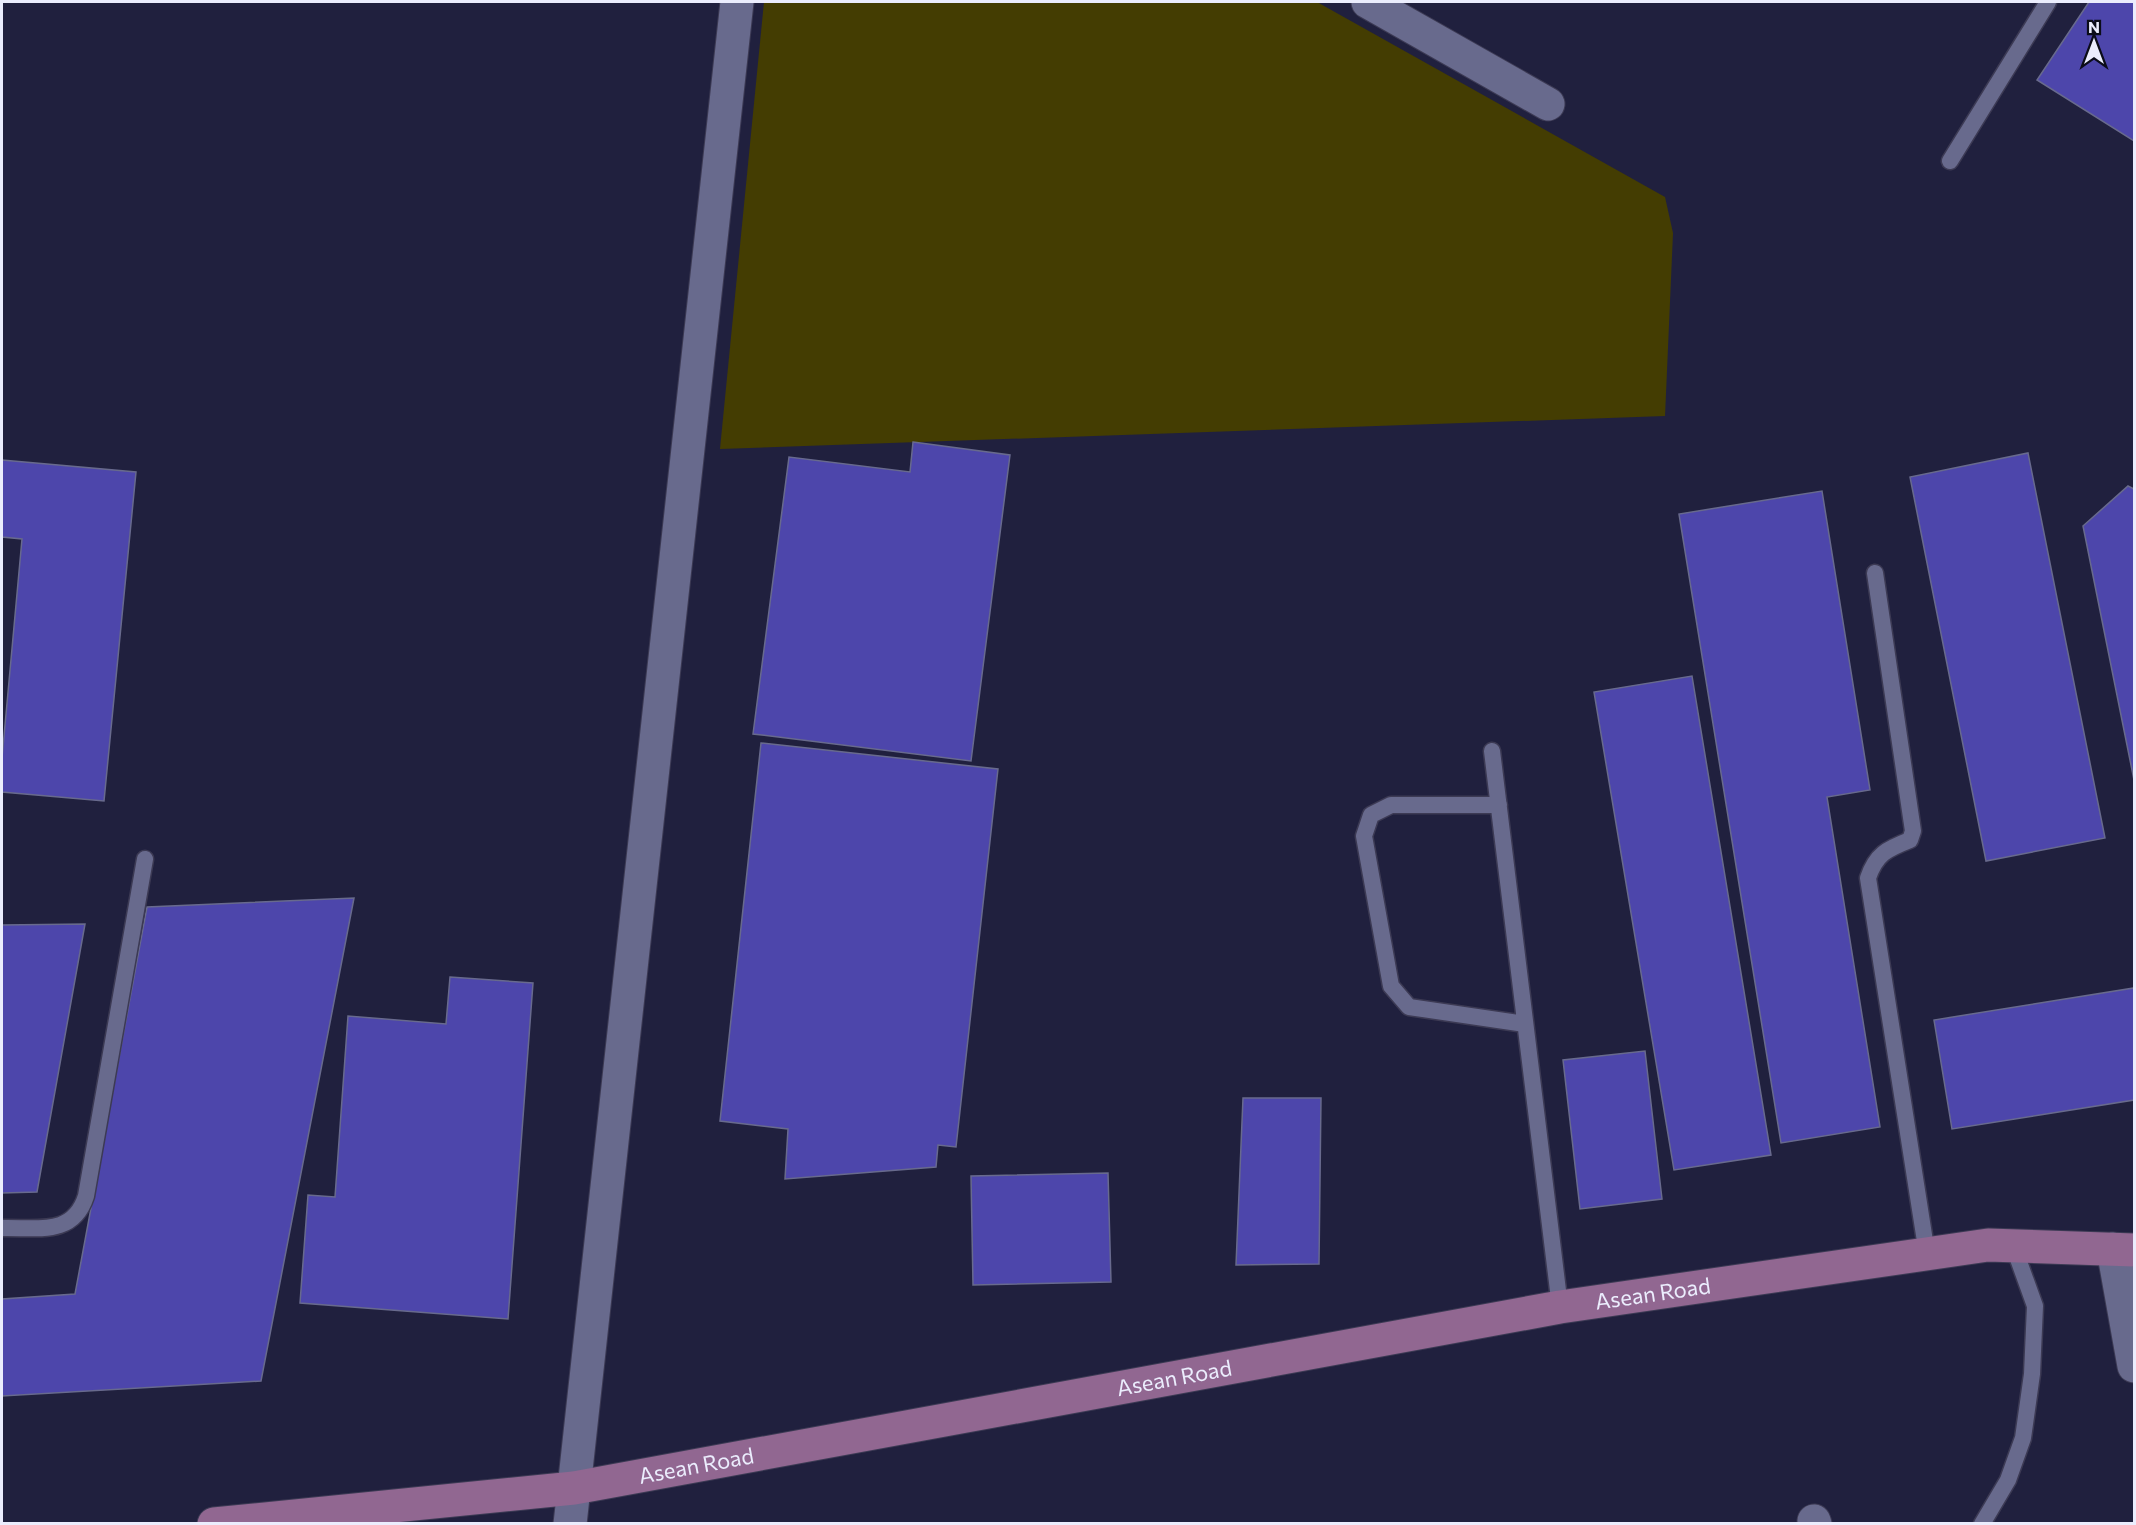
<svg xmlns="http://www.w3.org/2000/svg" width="2136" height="1525" font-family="Commissioner,sans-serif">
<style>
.green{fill:#443d02}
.building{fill:#4d46ab;stroke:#686a8d;stroke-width:1.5}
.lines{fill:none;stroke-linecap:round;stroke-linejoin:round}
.lane-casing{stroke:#3c3a54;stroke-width:19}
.street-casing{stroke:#3c3a54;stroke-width:35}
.secondary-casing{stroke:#3c3a54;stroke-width:35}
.primary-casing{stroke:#3c3a54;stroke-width:35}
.lane{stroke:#686a8d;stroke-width:16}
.street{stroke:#686a8d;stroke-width:33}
.secondary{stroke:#686a8d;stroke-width:33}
.primary{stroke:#916791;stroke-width:33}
.labels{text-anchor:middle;stroke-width:4.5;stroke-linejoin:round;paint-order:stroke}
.street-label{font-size:22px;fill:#ebedfd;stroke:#0b0c19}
</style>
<rect width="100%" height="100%" fill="#20203e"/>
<path class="green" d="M 764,2 L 1317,2 L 1665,197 L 1673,233 L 1665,416 L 720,449 Z"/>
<path class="building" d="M 2089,2 L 2134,2 L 2134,141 L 2037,80 Z
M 913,442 L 1010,455 L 971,761 L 753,734 L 789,457 L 910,472 Z
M 2028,453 L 2105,838 L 1986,861 L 1910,477 Z
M 2,460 L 136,472 L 104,801 L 2,792 L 2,758 L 22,539 L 2,537 Z
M 2128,486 L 2134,489 L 2134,780 L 2083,526 Z
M 1822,491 L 1870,790 L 1827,797 L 1880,1127 L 1781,1143 L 1679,514 Z
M 1692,676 L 1771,1155 L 1674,1170 L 1594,692 Z
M 761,743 L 998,769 L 956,1147 L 938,1145 L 936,1167 L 785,1179 L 788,1129 L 720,1121 Z
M 354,898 L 261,1381 L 2,1396 L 2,1299 L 75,1294 L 147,907 Z
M 85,924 L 37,1192 L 2,1193 L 2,925 Z
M 450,977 L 533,983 L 508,1319 L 300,1303 L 308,1195 L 335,1197 L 348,1016 L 446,1024 Z
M 2134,988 L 2134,1100 L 1952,1129 L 1934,1020 Z
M 1645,1051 L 1662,1199 L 1580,1209 L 1563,1060 Z
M 1243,1098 L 1321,1098 L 1319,1264 L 1236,1265 Z
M 1108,1173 L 1111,1282 L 973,1285 L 971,1176 Z"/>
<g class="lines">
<g class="lane-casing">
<path id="lane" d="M 1950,161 L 2048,2
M 1875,573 L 1913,831 L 1910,840 C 1887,849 1876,854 1868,878 L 1927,1254
M 1492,751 L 1560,1307
M 1499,805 L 1391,805 L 1371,815 L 1364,836 L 1391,986 L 1409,1007 L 1525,1024
M 2,1228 C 37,1227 73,1237 86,1196 L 145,859
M 1982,1524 L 2008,1480 L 2023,1438 L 2032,1374 L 2035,1306 L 2013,1245"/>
</g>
<g class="street-casing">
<path id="street" d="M 1368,2 L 1548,104
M 2113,1249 L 2134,1366
M 1814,1521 L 1815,1524
M 570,1524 L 574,1488"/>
</g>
<g class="secondary-casing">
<path id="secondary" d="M 574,1488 L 737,2"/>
</g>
<g class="primary-casing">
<g id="primary">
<path id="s1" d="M 214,1524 L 574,1488 L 1560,1307 L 1988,1245 L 2134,1250"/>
</g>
</g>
<use href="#lane" class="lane"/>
<use href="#street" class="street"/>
<use href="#secondary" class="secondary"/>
<use href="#primary" class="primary"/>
</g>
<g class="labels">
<g class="street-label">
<text dy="8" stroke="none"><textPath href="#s1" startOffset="1458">Asean Road</textPath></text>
<text dy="8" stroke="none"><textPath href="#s1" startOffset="972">Asean Road</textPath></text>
<text dy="8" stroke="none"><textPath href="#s1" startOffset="486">Asean Road</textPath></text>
</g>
</g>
<rect width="2136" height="1525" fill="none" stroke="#ebedfd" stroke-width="6"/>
<g transform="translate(2094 42)" stroke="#0b0c19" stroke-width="4.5" paint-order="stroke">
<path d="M0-4.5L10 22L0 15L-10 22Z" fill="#ebedfd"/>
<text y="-9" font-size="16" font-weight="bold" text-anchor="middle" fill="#ebedfd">N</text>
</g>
</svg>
